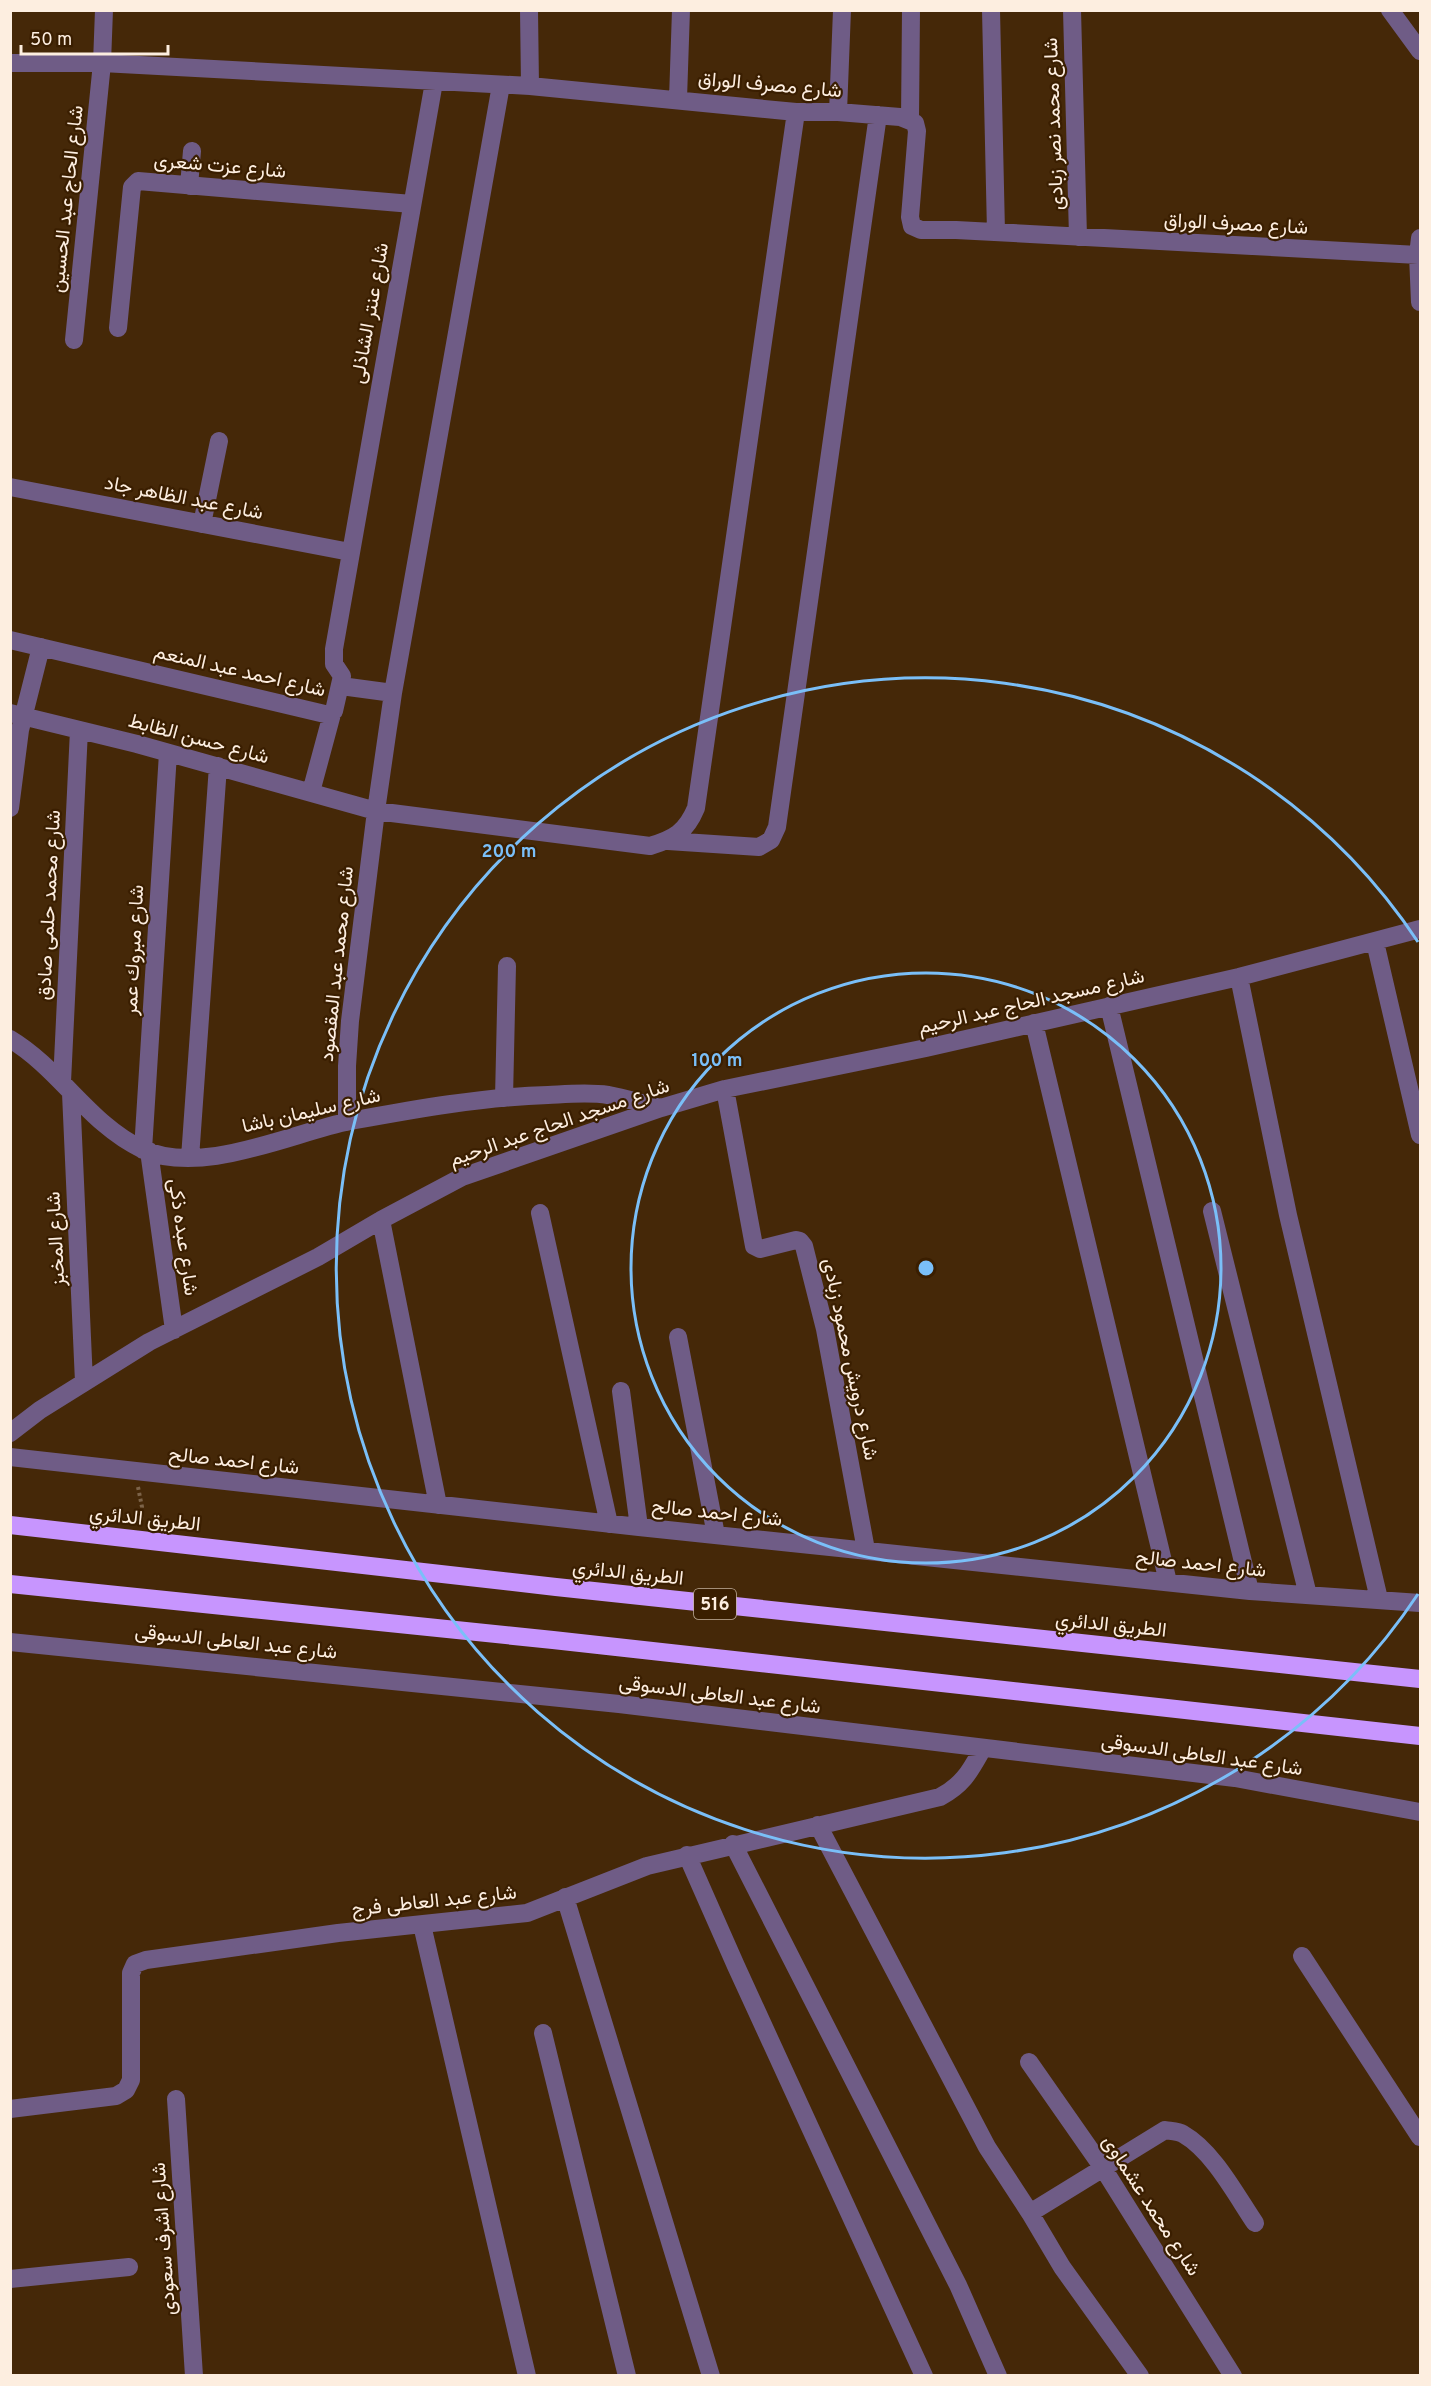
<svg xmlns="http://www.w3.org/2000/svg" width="1431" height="2386" font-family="Overpass,Vazirmatn,sans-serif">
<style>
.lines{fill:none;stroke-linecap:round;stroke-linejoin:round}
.path{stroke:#7c6349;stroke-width:4;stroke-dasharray:3 3;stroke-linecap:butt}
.minor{stroke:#6f5c86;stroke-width:18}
.highway{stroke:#c795fe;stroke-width:18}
.ring{fill:none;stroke:#7abff8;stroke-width:3}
.labels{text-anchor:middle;stroke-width:4.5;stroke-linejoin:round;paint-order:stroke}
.shield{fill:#3a1e00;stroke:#c2b09d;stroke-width:1.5}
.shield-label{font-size:18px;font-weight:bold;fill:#fdeee0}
.street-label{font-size:20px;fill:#fdeee0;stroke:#3a1e00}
.centre{fill:#7abff8;stroke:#3a1e00;stroke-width:3}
.ring-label{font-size:18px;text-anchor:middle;font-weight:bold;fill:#7abff8;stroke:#3a1e00;stroke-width:4.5;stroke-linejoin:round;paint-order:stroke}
</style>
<rect width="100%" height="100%" fill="#452808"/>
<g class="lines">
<path class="path" d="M 138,1487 L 142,1507 L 141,1524"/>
<path class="minor" d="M 529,10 L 530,86
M 991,10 L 996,232
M 1072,10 L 1078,237
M 1390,10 L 1420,51
M 10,63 L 102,63 L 530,86 L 796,112 L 838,112 L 900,117 L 915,123 L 917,131 L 910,217 L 912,226 L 921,230 L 956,230 L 1418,255
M 678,99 L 681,10
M 838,112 L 842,10
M 910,119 L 911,10
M 189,186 L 192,151
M 1420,238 L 1418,255 L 1420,302
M 118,328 L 132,187 L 138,181 L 412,204
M 74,340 L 102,63 L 104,10
M 10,487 L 350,552
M 202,524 L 219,441
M 10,640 L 329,715 L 334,711 L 342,676 L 334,664 L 334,649 L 434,82
M 341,686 L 393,693
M 10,713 L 137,744 L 376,811 L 650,846 C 674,839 686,832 696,808 L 796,112
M 311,792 L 332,714
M 10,808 L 20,730 L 41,647
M 668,841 L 759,847 L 771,840 L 777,827 L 878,115
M 1375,942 L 1420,1135
M 1239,977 L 1288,1215 L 1379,1599
M 1109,1006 L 1250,1591
M 1034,1023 L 1168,1582
M 10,1039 C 60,1069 89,1124 142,1149 C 201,1177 291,1133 350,1121 C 416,1109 482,1097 548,1095 C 568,1094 589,1092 608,1095 C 625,1098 643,1104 661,1108
M 62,1082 L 79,730
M 725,1089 L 754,1246 L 760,1249 L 796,1240 L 800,1241 L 804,1246 L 825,1329 L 866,1550
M 71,1093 L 84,1382
M 504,1098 L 507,966
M 347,1122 L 347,1066 L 350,1021 L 376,811 L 393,693 L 501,85
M 143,1150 L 168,753
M 149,1151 L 174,1330
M 190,1158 L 218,766
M 1212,1211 L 1308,1595
M 540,1213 L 609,1524
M 381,1220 L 438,1505
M 678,1337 L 716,1535
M 621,1391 L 639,1527
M 10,1433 L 40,1410 L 149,1342 L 318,1257 L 381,1220 L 462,1177 L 661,1108 L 725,1089 L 926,1048 L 1239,977 L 1420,929
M 10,1457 L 639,1527 L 1250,1591 L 1420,1603
M 10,1642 L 619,1704 L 1235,1778 L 1420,1812
M 818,1825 L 987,2147 L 1030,2213 L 1062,2267 L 1140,2376
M 733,1844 L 958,2285 L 998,2376
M 687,1855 L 736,1966 L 924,2376
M 565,1897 L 711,2376
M 422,1925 L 527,2376
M 1302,1956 L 1420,2137
M 543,2033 L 627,2376
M 1029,2062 L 1103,2168 L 1233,2376
M 176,2099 L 194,2376
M 10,2109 L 116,2096 L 126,2090 L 131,2080 L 131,1973 L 135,1964 L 146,1960 L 338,1933 L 527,1913 L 647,1866 L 940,1797 C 964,1784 970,1771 983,1748
M 1030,2213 L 1165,2130 C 1170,2131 1178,2131 1183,2134 C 1213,2151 1236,2195 1255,2223
M 10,2279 L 129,2267"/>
<path class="highway" d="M 10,1525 L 556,1587 L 1420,1679
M 10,1584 L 553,1640 L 1420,1736"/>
</g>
<g class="ring">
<circle cx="926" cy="1268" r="295"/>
<path d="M1418 1594A590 590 0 1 1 1418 942"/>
</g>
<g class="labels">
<rect class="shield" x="694" y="1589" width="42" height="30" rx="4.5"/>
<g class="shield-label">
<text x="715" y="1610">516</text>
</g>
<g class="street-label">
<text transform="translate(770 84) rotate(5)" y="7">شارع مصرف الوراق</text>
<text transform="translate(1053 124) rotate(-92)" y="7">شارع محمد نصر زبادى</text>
<text transform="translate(220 165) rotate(5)" y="7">شارع عزت شعرى</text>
<text transform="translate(66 199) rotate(-84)" y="7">شارع الحاج عبد الحسين</text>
<text transform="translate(1236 223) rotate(3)" y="7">شارع مصرف الوراق</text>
<text transform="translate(369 313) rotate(-80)" y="7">شارع عنتر الشاذلى</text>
<text transform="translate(184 497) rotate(11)" y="7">شارع عبد الظاهر جاد</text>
<text transform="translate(240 670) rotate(13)" y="7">شارع احمد عبد المنعم</text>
<text transform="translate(199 738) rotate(15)" y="7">شارع حسن الظابط</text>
<text transform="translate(48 905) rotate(-87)" y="7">شارع محمد حلمى صادق</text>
<text transform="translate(133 950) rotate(-87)" y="7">شارع مبروك عمر</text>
<text transform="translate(336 964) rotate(-84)" y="7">شارع محمد عبد المقصود</text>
<text transform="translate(1031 1001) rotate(-13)" y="7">شارع مسجد الحاج عبد الرحيم</text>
<text transform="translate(311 1110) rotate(-13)" y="7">شارع سليمان باشا</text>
<text transform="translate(559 1122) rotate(-19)" y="7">شارع مسجد الحاج عبد الرحيم</text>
<text transform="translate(184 1237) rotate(82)" y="7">شارع عبده ذكى</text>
<text transform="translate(55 1239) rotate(-93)" y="7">شارع المخبز</text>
<text transform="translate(851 1359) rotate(78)" y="7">شارع درويش محمود زبادى</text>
<text transform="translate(234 1460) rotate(6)" y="7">شارع احمد صالح</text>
<text transform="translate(717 1512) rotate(6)" y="7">شارع احمد صالح</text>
<text transform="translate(145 1518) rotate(6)" y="7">الطريق الدائري</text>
<text transform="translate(1201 1563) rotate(6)" y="7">شارع احمد صالح</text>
<text transform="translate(628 1572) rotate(6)" y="7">الطريق الدائري</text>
<text transform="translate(1111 1624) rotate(6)" y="7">الطريق الدائري</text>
<text transform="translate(236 1641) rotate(6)" y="7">شارع عبد العاطى الدسوقى</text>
<text transform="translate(720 1694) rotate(7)" y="7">شارع عبد العاطى الدسوقى</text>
<text transform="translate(1202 1754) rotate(8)" y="7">شارع عبد العاطى الدسوقى</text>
<text transform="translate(434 1900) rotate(-6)" y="7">شارع عبد العاطى فرج</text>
<text transform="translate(1152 2205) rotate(57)" y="7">شارع محمد عشماوى</text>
<text transform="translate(163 2239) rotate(-94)" y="7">شارع اشرف سعودى</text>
</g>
</g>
<circle cx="926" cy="1268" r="9" class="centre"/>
<g class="ring-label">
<text x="509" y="857">200 m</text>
<text x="717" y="1066">100 m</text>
</g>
<rect width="1431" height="2386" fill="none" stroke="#fdeee0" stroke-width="24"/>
<path d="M21 45v9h147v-9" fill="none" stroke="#fdeee0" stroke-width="3"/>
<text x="30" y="45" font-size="18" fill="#fdeee0" stroke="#3a1e00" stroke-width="4.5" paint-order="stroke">50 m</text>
</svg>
